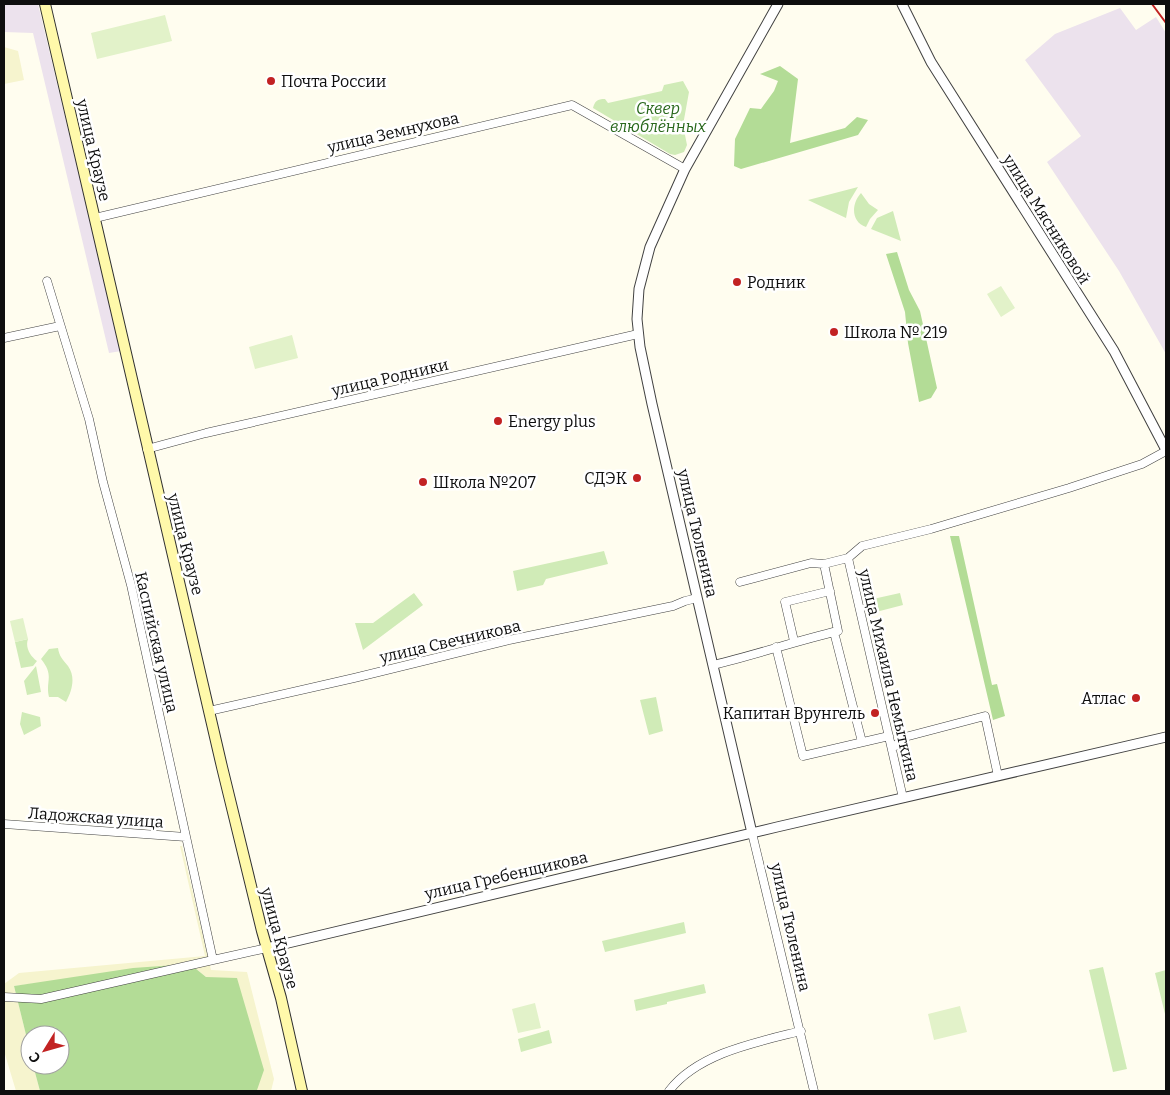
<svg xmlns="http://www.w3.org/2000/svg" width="1170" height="1095" font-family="Bitter,serif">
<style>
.industrial{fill:#ece2ed}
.farmland{fill:#f6f4ce}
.green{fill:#d0ebb7}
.forest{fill:#b3dc96}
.pitch{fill:#e2f2c9}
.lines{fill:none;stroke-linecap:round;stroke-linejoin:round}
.minor-casing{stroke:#414141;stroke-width:9}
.tertiary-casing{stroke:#414141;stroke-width:11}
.secondary-casing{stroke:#303030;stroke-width:12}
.minor{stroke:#fff;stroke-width:8}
.tertiary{stroke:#fff;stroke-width:9}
.secondary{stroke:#fff9aa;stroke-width:10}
.rail{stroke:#c22222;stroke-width:2}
.poi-dot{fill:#c22222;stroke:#fff;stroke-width:2}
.labels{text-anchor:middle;stroke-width:5;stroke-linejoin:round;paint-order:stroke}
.poi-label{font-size:16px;fill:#0e0e0e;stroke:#fff;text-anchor:start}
.park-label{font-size:16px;font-style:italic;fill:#29681c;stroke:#fff}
.street-label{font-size:16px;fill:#0e0e0e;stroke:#fff}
</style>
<rect width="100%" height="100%" fill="#fffdef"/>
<path class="industrial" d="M 4,4 L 38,4 L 121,351 L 109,353 L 33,33 L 4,32 Z
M 1120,8 L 1136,30 L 1156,17 L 1166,33 L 1166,354 L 1119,271 L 1047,162 L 1081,136 L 1025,60 L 1055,34 Z"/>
<path class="farmland" d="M 4,47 L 18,51 L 24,80 L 4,84 Z
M 180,846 L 182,846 L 211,970 L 247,972 L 274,1079 L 271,1091 L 250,1091 L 257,1090 L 206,977 L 190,964 L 14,986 L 30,1051 L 30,1065 L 33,1065 L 40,1091 L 16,1091 L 4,1051 L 4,984 L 19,973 L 205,956 Z"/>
<path class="green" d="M 683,81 L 689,92 L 683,125 L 687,145 L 684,152 L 675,155 L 670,154 L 593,108 C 595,101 597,99 605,99 L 608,103 L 662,91 L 664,85 Z
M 858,187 L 849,202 L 846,218 L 808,200 Z
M 861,193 L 869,204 L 878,210 L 870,219 L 866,227 C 851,222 851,204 861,193 Z
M 893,211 L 901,241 L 871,229 L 877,218 Z
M 604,551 L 608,564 L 546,579 L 543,585 L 517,591 L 513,571 Z
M 414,593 L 423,605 L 363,650 L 355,623 L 373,623 Z
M 900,593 L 903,605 L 876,612 L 873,599 Z
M 28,639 C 25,647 30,656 37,661 L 33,666 L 21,668 L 15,642 Z
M 58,648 C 59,656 63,660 68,666 C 76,677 72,691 66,702 L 58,697 L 49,697 C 45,681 55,676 41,659 L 49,649 Z
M 36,666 L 41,692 L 27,695 L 24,681 Z
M 656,697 L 663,731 L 649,735 L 640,700 Z
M 22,712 L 40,717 L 41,726 L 24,735 L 20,724 Z
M 684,922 L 686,933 L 605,952 L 602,941 Z
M 1103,967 L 1127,1069 L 1113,1072 L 1089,970 Z
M 1166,970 L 1166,1018 L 1155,973 Z
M 704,984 L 706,993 L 667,1002 L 667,1004 L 636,1011 L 634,1000 Z
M 549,1030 L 552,1043 L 521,1052 L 518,1039 Z"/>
<path class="forest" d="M 780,66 L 798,79 L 790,143 L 845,128 L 857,117 L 868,120 L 858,135 L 741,169 L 734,166 L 735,139 L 750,108 L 761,109 L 774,91 L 778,81 L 760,74 Z
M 897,252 L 909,290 L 920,311 L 937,388 L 931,398 L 919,402 L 908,343 L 905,312 L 886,254 Z
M 950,536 L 959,536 L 992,685 L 997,684 L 1005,716 L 993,720 Z
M 190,964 L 206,977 L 237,978 L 264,1070 L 257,1090 L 250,1091 L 40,1091 L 33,1065 L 60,1065 L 60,1035 L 30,1035 L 30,1051 L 14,986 L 133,968 Z"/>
<path class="pitch" d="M 165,15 L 172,41 L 97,59 L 91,33 Z
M 1001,286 L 1015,308 L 1001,317 L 987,294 Z
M 292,335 L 298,358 L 255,369 L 249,347 Z
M 23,618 L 28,639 L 15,642 L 10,621 Z
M 535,1003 L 541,1028 L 518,1033 L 512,1009 Z
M 960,1006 L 967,1032 L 934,1040 L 928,1014 Z"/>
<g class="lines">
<g class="minor-casing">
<path id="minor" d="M 95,218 L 572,105 L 685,169
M 47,281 L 89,419 L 103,482 L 131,585 L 213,960 L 267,948
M 4,338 L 60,326
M 147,449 L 206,433 L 638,334
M 848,558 L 903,798
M 740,582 L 811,563 L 824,564
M 834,632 L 862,742
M 794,641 L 785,602 L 830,591
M 776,647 L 803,756 L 889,736
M 713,665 C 755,655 796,641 838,631 L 824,564 L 848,558 L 862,546 L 931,529 L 1069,488 L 1142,464 L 1166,451
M 209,711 L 354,678 L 509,640 L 673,606 L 685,601 L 697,598
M 895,746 L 905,737 L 985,716 L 998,776
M 4,824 L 186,837
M 752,833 L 814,1091
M 4,997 L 41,999 L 213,960
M 669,1091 C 698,1053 757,1042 801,1031"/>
</g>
<g class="tertiary-casing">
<path id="tertiary" d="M 902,4 L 931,62 L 1114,351 L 1166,450
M 752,833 L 652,404 L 640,347 L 637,319 L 639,289 L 650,247 L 685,169 L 778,4
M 267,948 L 777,827 L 1166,737"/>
</g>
<g class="secondary-casing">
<path id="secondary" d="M 45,4 L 222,767 L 262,931 L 281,998 L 302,1091"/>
</g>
<use href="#minor" class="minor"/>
<use href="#tertiary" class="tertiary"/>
<use href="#secondary" class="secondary"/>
<path class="rail" d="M 1152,4 L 1166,23"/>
</g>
<g class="poi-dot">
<circle cx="271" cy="81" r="5"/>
<circle cx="737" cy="282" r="5"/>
<circle cx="834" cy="332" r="5"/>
<circle cx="498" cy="421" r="5"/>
<circle cx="637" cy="478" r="5"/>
<circle cx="423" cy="482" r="5"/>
<circle cx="1136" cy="698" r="5"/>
<circle cx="875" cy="713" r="5"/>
</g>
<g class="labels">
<g class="poi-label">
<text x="281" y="87">Почта России</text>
<text x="747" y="288">Родник</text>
<text x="844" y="338">Школа № 219</text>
<text x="508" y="427">Energy plus</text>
<text x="627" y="484" text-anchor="end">СДЭК</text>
<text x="433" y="488">Школа №207</text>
<text x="1126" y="704" text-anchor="end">Атлас</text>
<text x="865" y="719" text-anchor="end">Капитан Врунгель</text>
</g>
<g class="park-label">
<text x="658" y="114">Сквер<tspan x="658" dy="18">влюблённых</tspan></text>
</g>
<g class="street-label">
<text transform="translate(393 132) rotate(-13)" y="6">улица Земнухова</text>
<text transform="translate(94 150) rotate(77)" y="6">улица Краузе</text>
<text transform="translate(1047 219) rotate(58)" y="6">улица Мясниковой</text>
<text transform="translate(390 377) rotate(-13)" y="6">улица Родники</text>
<text transform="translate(698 533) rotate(77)" y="6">улица Тюленина</text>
<text transform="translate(186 544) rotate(76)" y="6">улица Краузе</text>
<text transform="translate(450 641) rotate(-13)" y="6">улица Свечникова</text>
<text transform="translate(157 642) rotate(77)" y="6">Каспийская улица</text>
<text transform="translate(889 675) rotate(77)" y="6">улица Михаила Немыткина</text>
<text transform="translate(96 817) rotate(4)" y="6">Ладожская улица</text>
<text transform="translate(506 875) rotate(-13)" y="6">улица Гребенщикова</text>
<text transform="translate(791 927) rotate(77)" y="6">улица Тюленина</text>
<text transform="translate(280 938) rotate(75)" y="6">улица Краузе</text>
</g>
</g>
<rect width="1170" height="1095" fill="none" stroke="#0e0e0e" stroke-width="10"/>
<g transform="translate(45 1050) rotate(233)"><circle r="24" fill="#ffffff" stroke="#9f9f9f"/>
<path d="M0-4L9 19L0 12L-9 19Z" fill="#c22222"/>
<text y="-8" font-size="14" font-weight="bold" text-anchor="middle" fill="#0e0e0e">С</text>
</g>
</svg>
